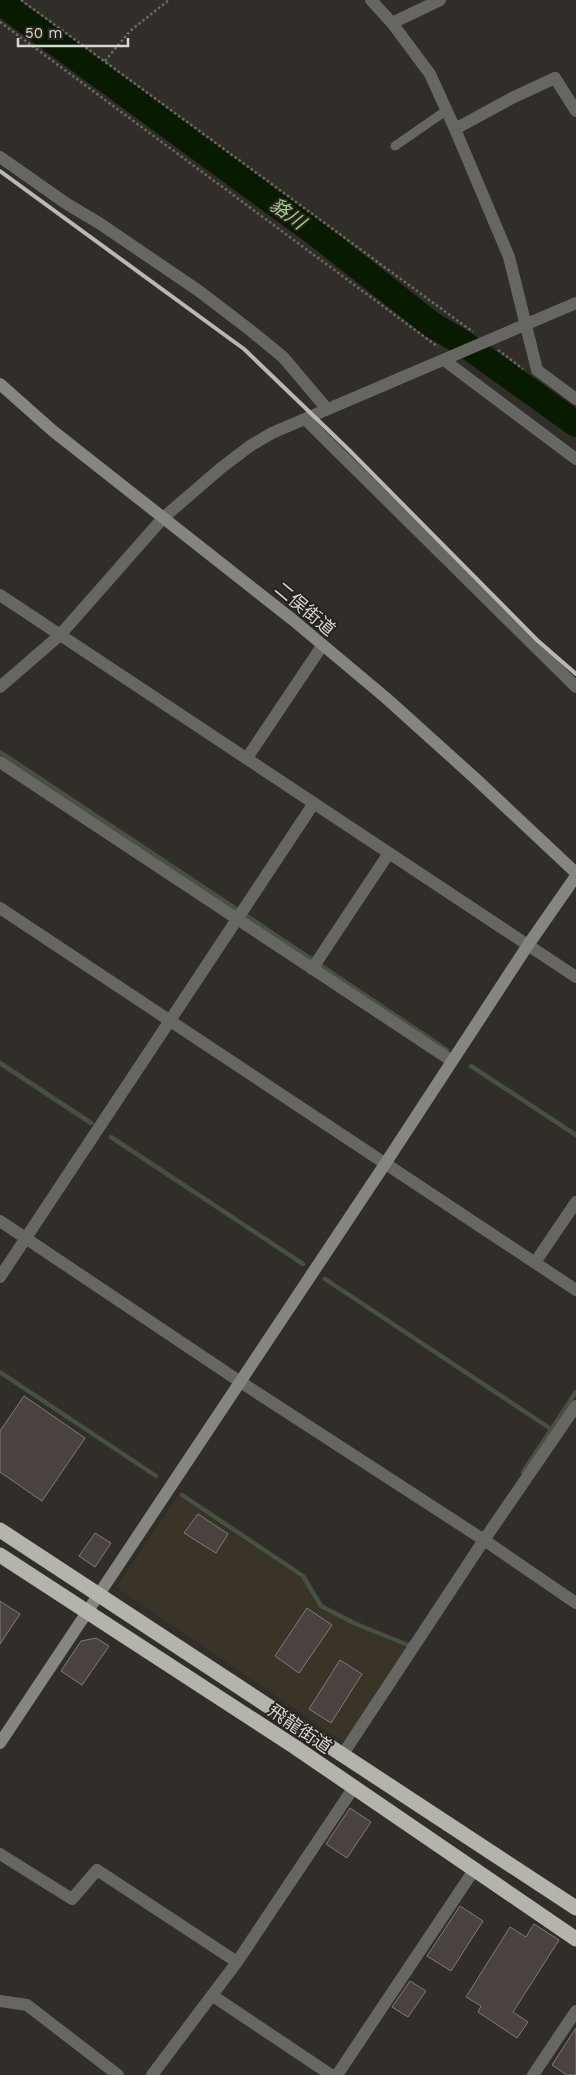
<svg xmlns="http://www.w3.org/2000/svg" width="576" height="2075" font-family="'Work Sans','Noto Sans JP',sans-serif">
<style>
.built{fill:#3a3328}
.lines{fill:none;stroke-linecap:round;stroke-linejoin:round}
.stream{stroke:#46523f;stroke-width:4.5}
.river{stroke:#081a00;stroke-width:26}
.building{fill:#49423f;stroke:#827a77}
.path{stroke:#6d6965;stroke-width:2.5;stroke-dasharray:2.5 2.5;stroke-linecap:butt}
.lane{stroke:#666663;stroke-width:9}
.street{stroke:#666663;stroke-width:12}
.secondary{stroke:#868681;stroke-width:12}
.highway{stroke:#b4b3ac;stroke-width:15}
.rail{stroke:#bbb7b4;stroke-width:4}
.labels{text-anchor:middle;stroke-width:4;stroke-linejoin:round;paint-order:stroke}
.street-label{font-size:18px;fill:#d8d5d2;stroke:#27231e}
.water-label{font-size:19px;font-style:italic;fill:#a8cc90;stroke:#27231e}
</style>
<rect width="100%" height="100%" fill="#312d28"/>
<path class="built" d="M 178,1496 L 302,1579 L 319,1608 L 408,1649 L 345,1743 L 116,1587 Z"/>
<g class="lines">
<path class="stream" d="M 0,752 L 238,910
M 247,916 L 447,1050
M 0,1063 L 91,1123
M 471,1066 L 576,1135
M 111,1137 L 303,1264
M 325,1279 L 551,1429
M 0,1372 L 156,1476
M 523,1472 L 576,1392
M 182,1495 L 303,1576 L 321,1606 L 354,1623 L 410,1646 L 411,1643"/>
<path class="river" d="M 0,2 L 314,232 L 431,324 L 463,343 L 576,424"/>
</g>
<path class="building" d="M 24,1396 L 85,1438 L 42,1501 L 0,1472 L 0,1431 Z
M 198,1514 L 228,1534 L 216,1553 L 184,1533 Z
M 95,1533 L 111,1543 L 95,1567 L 79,1556 Z
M 0,1601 L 20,1614 L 0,1644 Z
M 307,1608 L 332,1625 L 299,1673 L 275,1656 Z
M 96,1638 L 109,1646 L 82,1685 L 61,1671 L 81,1641 Z
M 340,1660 L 362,1674 L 331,1723 L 309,1709 Z
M 350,1808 L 371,1822 L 347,1858 L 326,1844 Z
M 460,1906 L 483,1921 L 451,1971 L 427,1956 Z
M 534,1924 L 559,1940 L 513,2012 L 528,2022 L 517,2038 L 478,2012 L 481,2006 L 466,1997 L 510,1927 L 526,1937 Z
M 410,1981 L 426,1991 L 408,2017 L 392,2007 Z
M 576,2028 L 576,2075 L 567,2075 L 552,2065 Z"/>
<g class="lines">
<path class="path" d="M 21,0 L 473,332
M 0,22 L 438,347
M 105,61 L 130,31 L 169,0
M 498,350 L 523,369"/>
<path class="lane" d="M 395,146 L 447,110"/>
<path class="street" d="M 371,0 L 392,23 L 430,74 L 455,129 L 509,257 L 537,370 L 576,399
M 392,23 L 440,0
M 455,129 L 512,98 L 555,78 L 576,111
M 0,157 L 67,204 L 99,223 L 199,291 L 250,330 L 283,357 L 327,409
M 444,360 L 576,459
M 306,420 L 576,687
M 0,595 L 576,977
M 0,687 L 60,635 L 163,518 L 221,468 L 250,446 L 272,433 L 576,303
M 247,758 L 322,646
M 0,762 L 452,1061
M 0,908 L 576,1290
M 312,969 L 389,853
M 0,1221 L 239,1381 L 484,1540 L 576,1603
M 536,1261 L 576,1202
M 0,1277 L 314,803
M 343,1754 L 484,1540 L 576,1406
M 0,1854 L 72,1899 L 97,1870 L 237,1962
M 213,1996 L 331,2075
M 0,2001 L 27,2005 L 118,2075
M 152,2075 L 237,1962 L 354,1787
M 337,2075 L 474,1870
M 533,2075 L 576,2011"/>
<path class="secondary" d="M 0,384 L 53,431 L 293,620 L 386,698 L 477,780 L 576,873
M 0,1743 L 385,1164 L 528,945 L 576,876"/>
<path class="highway" d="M 0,1530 L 576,1908
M 0,1555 L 295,1747 L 576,1939"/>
<path class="rail" d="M 0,171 L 244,349 L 348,449 L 537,640 L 576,674"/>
</g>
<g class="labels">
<g class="street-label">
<text transform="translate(305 609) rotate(40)" y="6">二俣街道</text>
<text transform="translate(300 1729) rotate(34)" y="6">飛龍街道</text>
</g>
<g class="water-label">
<text transform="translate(288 213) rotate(36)" y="7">貉川</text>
</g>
</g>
<path d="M18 38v8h110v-8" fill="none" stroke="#d8d5d2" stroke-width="2.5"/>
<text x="25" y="38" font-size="15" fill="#d8d5d2" stroke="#27231e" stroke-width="4" paint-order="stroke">50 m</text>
</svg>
